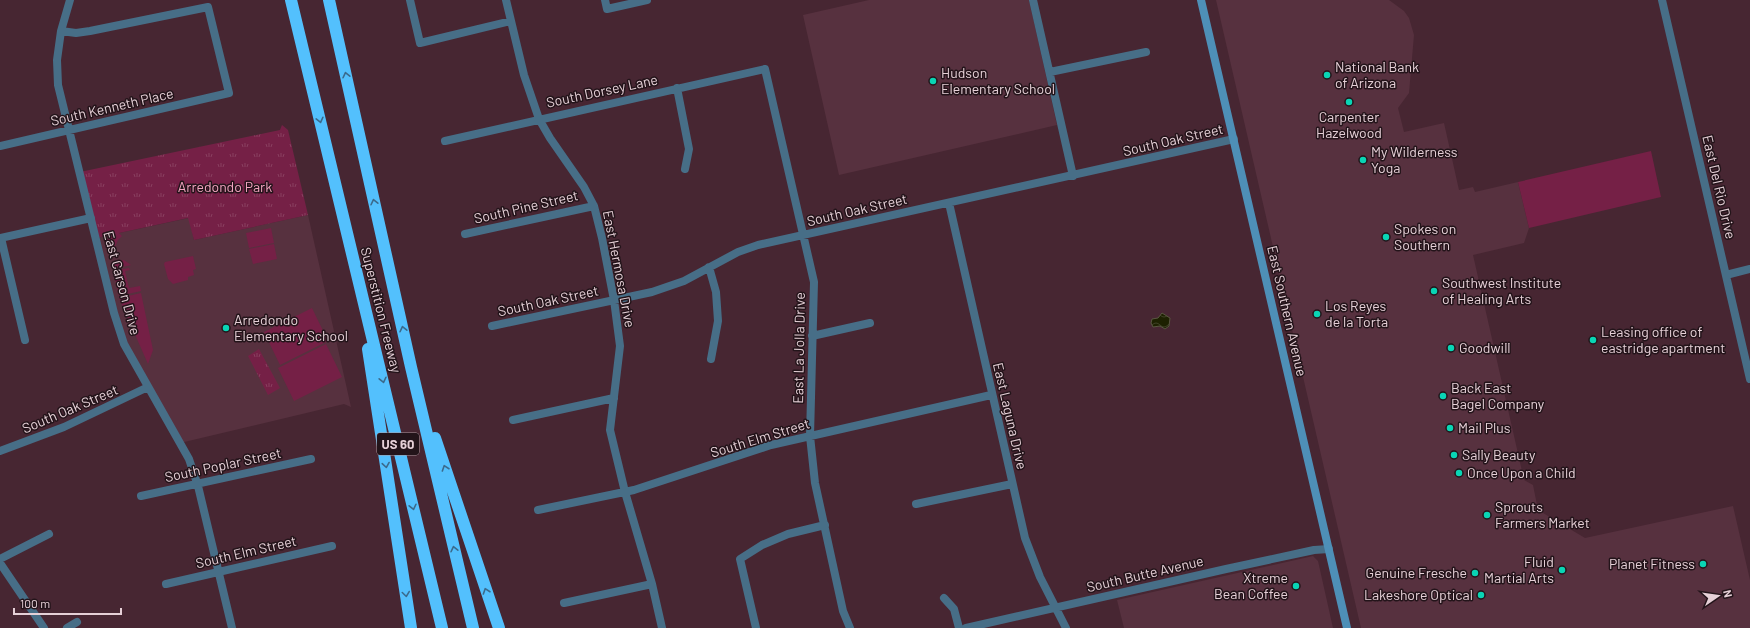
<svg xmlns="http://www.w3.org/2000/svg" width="1750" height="628" font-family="Barlow,sans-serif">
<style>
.built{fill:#57313f}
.grass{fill:#752046}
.park{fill:url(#park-tufts)}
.water{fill:url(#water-waves);stroke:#595641}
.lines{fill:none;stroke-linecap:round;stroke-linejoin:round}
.street{stroke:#476e87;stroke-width:8}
.secondary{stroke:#4e8fb7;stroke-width:8}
.highway{stroke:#53c0fd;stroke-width:12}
.oneway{stroke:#3b6a8c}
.poi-dot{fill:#09d5b5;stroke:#23141a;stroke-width:1.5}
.labels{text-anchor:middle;stroke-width:3;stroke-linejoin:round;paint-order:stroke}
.shield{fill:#23141a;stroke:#ac989e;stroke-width:1}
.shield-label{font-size:13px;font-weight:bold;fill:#e6d0d7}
.poi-label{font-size:14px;fill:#e6d0d7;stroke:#23141a;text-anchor:start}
.street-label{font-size:14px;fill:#e6d0d7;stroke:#23141a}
.park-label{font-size:14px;fill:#f3a5c1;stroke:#23141a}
</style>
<defs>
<pattern id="park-tufts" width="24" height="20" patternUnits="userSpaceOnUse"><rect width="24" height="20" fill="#752046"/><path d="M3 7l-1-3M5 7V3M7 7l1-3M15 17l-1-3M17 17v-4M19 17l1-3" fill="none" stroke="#893f60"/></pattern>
<pattern id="water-waves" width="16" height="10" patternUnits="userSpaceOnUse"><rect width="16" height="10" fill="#1d2101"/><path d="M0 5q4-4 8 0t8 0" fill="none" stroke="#3e4025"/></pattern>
</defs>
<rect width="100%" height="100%" fill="#472632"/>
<path class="built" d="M 869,0 L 1029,0 L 1057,125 L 839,175 L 803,15 Z
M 1216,0 L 1389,0 L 1404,11 L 1409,18 L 1414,35 L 1409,93 L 1398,108 L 1404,132 L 1444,123 L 1459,190 L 1473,187 L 1475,192 L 1518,182 L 1529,228 L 1524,243 L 1473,255 L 1524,480 L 1533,485 L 1538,510 L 1585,538 L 1733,506 L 1750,580 L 1750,628 L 1361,628 Z
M 308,215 L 351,407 L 344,404 L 180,443 L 124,344 L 96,238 L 189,218 L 194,240 Z
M 1313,556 L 1318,561 L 1333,628 L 1124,628 L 1117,600 Z"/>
<path class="grass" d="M 1651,151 L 1661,197 L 1529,228 L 1518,182 Z
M 271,228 L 274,243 L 249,248 L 246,233 Z
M 117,231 L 122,236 L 118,240 L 113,251 L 109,253 L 106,240 Z
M 274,244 L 277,259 L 253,264 L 249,249 Z
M 193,256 L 196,269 L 193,270 L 194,275 L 188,277 L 188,280 L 173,284 L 168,279 L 164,264 L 165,262 Z
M 124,260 L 131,265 L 113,269 L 112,263 Z
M 129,268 L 130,270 L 125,271 L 129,288 L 140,286 L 141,291 L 119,296 L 113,271 Z
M 141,293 L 153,350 L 148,364 L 119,298 Z
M 312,308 L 328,341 L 280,365 L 264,332 Z
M 326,344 L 342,377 L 294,401 L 278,368 Z"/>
<path class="park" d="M 282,125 L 288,130 L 308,215 L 194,240 L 188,218 L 96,238 L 80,172 L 280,130 Z
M 259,349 L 280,388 L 268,395 L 248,356 Z"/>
<path class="water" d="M 1162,313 L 1170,318 L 1169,326 L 1165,329 L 1160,326 L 1153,327 L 1151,323 L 1152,319 L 1158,318 Z"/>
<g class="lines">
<path class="street" d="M 70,0 L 61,31 L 57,60 L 58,85 L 114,313 L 124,344 L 189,459 L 198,486 L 232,628
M 410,0 L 420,43 L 511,21
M 506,0 L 524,75 L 539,119 L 550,138 L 584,187 L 594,206 L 602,238 L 614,300 L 620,346 L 610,430 L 625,492 L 652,584 L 662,628
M 605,0 L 607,9 L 647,0
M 1033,0 L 1073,176
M 1662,0 L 1750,379
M 1050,72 L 1146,52
M 677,88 L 689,149 L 685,169
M 445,141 L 765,69 L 814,282 L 810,436 L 815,483 L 843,611 L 850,628
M 0,146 L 229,93 L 208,7 L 90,31 L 76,33 L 61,31
M 949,203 L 1025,538 L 1040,577 L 1066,628
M 465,234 L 594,206
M 0,238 L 91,218
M 1,238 L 25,340
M 709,267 L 716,292 L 718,321 L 711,359
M 1726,275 L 1750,269
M 492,326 L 652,292 L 684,281 L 738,252 L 758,245 L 1234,139
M 812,336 L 870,323
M 513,420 L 614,398
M 0,451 L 64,427 L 148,387
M 141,496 L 311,459
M 916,504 L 1012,484
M 538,510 L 634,490 L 771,445 L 991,395
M 0,559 L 49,534
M 0,563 L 44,628
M 166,584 L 332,546
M 944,598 L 954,609 L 959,628
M 564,603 L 652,584
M 67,628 L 77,622
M 756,628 L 740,559 L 762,545 L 788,534 L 825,525
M 966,628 L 1226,569 L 1314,550 L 1329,549"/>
<path class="secondary" d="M 1201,0 L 1347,628"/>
<path class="highway" d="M 291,0 L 442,628
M 329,0 L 411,367 L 473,628
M 368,349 L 411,628
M 435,438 L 499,628"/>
</g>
<defs><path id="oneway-chevron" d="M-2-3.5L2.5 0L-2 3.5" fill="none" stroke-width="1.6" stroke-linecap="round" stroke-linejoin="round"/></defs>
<g class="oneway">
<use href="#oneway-chevron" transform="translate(346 75) rotate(-103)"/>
<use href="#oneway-chevron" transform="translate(320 120) rotate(76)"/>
<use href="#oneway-chevron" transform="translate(374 202) rotate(-103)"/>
<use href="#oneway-chevron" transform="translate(403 329) rotate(-103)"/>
<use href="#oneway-chevron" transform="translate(383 380) rotate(77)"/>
<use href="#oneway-chevron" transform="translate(386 465) rotate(81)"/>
<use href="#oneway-chevron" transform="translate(445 468) rotate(-109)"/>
<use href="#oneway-chevron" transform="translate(413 507) rotate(77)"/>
<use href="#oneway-chevron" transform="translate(454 549) rotate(-103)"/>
<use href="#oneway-chevron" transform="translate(486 591) rotate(-109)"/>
<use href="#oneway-chevron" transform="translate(406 594) rotate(82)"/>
</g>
<g class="poi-dot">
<circle cx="1327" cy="75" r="4"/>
<circle cx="933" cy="81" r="4"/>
<circle cx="1349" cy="102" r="4"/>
<circle cx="1363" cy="160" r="4"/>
<circle cx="1386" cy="237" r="4"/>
<circle cx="1434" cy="291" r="4"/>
<circle cx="1317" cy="314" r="4"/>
<circle cx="226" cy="328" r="4"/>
<circle cx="1593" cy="340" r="4"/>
<circle cx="1451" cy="348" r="4"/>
<circle cx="1443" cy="396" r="4"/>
<circle cx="1450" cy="428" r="4"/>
<circle cx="1454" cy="455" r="4"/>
<circle cx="1459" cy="473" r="4"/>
<circle cx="1487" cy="515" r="4"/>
<circle cx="1703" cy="564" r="4"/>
<circle cx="1562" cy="570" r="4"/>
<circle cx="1475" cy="573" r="4"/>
<circle cx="1296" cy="586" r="4"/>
<circle cx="1481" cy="595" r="4"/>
</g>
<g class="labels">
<rect class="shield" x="377" y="433" width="42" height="22" rx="3"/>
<g class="shield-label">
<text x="398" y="449">US 60</text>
</g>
<g class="poi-label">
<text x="1335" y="72">National Bank<tspan x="1335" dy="16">of Arizona</tspan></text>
<text x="941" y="78">Hudson<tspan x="941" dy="16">Elementary School</tspan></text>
<text x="1349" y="122" text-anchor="middle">Carpenter<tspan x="1349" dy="16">Hazelwood</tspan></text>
<text x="1371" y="157">My Wilderness<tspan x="1371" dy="16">Yoga</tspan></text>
<text x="1394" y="234">Spokes on<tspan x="1394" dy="16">Southern</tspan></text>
<text x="1442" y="288">Southwest Institute<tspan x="1442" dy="16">of Healing Arts</tspan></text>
<text x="1325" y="311">Los Reyes<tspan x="1325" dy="16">de la Torta</tspan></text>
<text x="234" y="325">Arredondo<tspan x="234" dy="16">Elementary School</tspan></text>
<text x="1601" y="337">Leasing office of<tspan x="1601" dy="16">eastridge apartment</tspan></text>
<text x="1459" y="353">Goodwill</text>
<text x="1451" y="393">Back East<tspan x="1451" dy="16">Bagel Company</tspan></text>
<text x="1458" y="433">Mail Plus</text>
<text x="1462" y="460">Sally Beauty</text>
<text x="1467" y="478">Once Upon a Child</text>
<text x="1495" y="512">Sprouts<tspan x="1495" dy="16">Farmers Market</tspan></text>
<text x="1554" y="567" text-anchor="end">Fluid<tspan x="1554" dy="16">Martial Arts</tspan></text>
<text x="1695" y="569" text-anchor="end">Planet Fitness</text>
<text x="1467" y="578" text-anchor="end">Genuine Fresche</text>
<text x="1288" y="583" text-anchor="end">Xtreme<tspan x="1288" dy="16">Bean Coffee</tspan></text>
<text x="1473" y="600" text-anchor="end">Lakeshore Optical</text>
</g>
<g class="street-label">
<text transform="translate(602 91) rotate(-12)" y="5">South Dorsey Lane</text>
<text transform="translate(112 107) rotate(-13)" y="5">South Kenneth Place</text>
<text transform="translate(1173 140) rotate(-13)" y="5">South Oak Street</text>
<text transform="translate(1719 187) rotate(77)" y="5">East Del Rio Drive</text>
<text transform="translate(526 207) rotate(-13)" y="5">South Pine Street</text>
<text transform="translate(857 210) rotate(-13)" y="5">South Oak Street</text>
<text transform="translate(619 269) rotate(79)" y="5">East Hermosa Drive</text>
<text transform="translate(122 283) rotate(75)" y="5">East Carson Drive</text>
<text transform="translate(548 301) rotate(-12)" y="5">South Oak Street</text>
<text transform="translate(381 310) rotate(76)" y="5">Superstition Freeway</text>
<text transform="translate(1287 311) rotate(77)" y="5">East Southern Avenue</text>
<text transform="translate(799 348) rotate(-89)" y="5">East La Jolla Drive</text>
<text transform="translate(70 409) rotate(-23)" y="5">South Oak Street</text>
<text transform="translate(1010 416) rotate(77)" y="5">East Laguna Drive</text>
<text transform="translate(760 438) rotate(-17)" y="5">South Elm Street</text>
<text transform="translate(223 465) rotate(-12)" y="5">South Poplar Street</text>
<text transform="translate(246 552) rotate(-13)" y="5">South Elm Street</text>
<text transform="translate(1145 574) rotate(-13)" y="5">South Butte Avenue</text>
</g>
<g class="park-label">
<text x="225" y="192">Arredondo Park</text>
</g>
</g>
<g transform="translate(1718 596) rotate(77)" stroke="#23141a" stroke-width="3" paint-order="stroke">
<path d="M0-3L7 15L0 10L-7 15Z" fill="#e6d0d7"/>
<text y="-6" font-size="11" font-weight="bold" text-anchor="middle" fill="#e6d0d7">N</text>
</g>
<path d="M14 608v6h107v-6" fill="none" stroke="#e6d0d7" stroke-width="2"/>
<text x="20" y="608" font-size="12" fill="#e6d0d7" stroke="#23141a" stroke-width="3" paint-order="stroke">100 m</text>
</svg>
